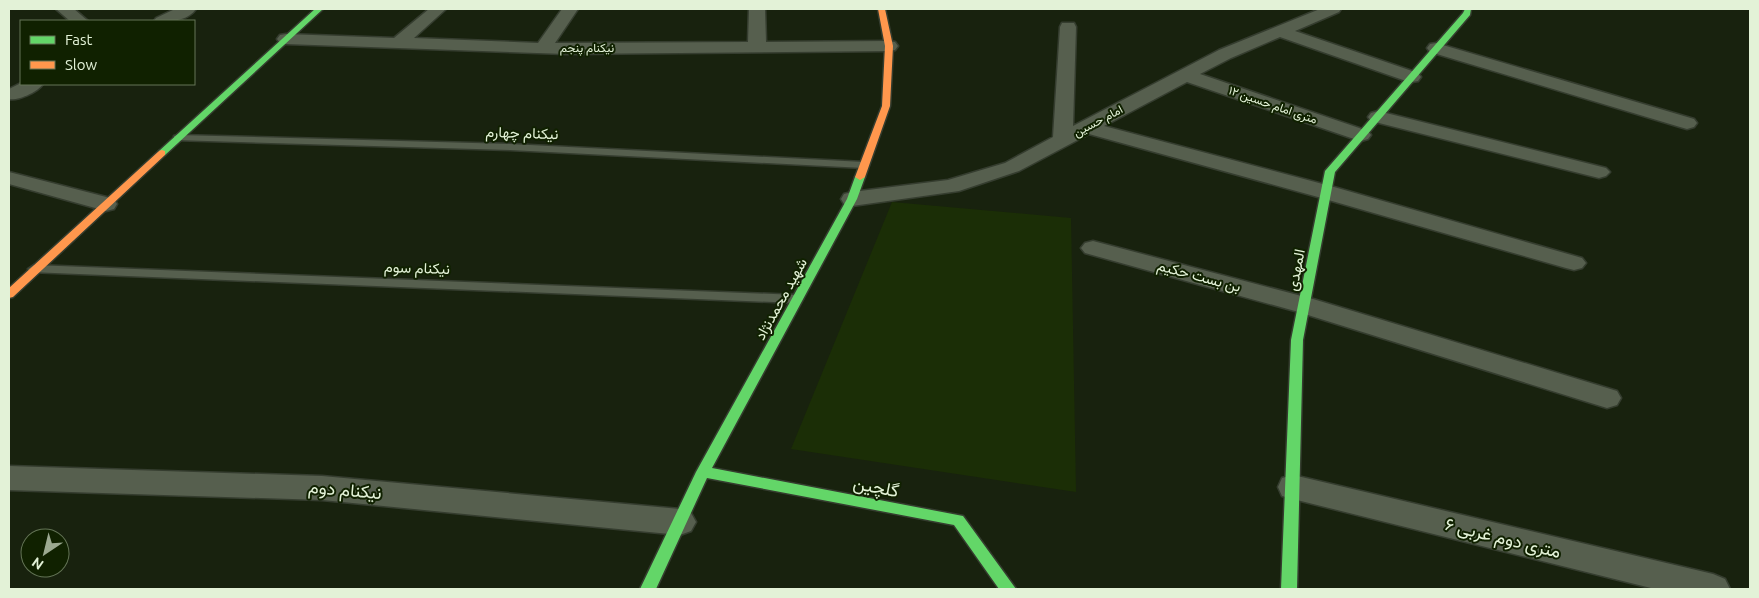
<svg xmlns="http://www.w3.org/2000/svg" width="1759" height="598" font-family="Ubuntu,Vazirmatn,sans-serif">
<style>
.built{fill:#1b2e06}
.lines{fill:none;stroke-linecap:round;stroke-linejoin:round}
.lane-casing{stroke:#353d2f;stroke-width:3}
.street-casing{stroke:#353d2f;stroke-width:3}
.fast-casing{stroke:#353d2f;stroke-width:3}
.slow-casing{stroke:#353d2f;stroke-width:3}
.lane{fill:#565f4e;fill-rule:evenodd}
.street{fill:#565f4e;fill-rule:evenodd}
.fast{fill:#63d668;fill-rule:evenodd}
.slow{fill:#ff974d;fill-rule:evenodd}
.labels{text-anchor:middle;stroke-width:4;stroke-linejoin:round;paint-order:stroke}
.far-street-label{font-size:12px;fill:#e3f2d7;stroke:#102100}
.street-label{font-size:15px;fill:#e3f2d7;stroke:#102100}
.near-street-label{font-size:18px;fill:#e3f2d7;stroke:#102100}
</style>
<rect width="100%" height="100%" fill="#18220e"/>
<path class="built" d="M 892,202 L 1071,218 L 1076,492 L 791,449 Z"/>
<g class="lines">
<g class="lane-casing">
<path id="lane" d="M 178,135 L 510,144 L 864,162 L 869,165 L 864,168 L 510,150 L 174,140 L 174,136 Z
M 34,265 L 797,295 L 803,299 L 797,303 L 30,272 L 28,269 Z"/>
</g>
<g class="street-casing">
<path id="street" d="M 56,9 L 74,9 L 88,21 L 70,21 Z
M 175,9 L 196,9 C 187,22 167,22 154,21 L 156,18 Z
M 429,9 L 446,9 L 414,38 L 538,43 L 562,9 L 578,9 L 555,43 L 748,42 L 749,9 L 765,9 L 766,42 L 889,41 L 895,42 L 898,46 L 895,50 L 889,51 L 566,54 L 286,44 L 280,43 L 277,39 L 280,35 L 286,34 L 394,38 Z
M 1320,9 L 1341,9 L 1339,12 L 1295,31 L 1418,73 L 1421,77 L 1418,81 L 1412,82 L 1406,81 L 1280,37 L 1231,58 L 1200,74 L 1368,131 L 1371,135 L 1368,139 L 1361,141 L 1354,139 L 1187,82 L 1104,126 L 1334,187 L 1582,258 L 1586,263 L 1582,268 L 1574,270 L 1566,268 L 1318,197 L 1089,134 L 1019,171 L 959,191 L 852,206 L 844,204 L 841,199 L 844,194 L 852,192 L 948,180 L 1005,163 L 1053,137 L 1060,27 L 1062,23 L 1074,23 L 1076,27 L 1073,126 L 1219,50 Z
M 1436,43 L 1694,119 L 1697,123 L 1694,127 L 1687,129 L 1680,127 L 1430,52 L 1427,48 L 1430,44 Z
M 21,83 L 21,84 L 43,84 C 38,92 18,101 9,99 L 9,89 Z
M 1378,111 L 1606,168 L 1610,172 L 1606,176 L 1599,178 L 1371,121 L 1368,117 L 1371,113 Z
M 9,172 L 114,199 L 117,204 L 114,209 L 106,211 L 9,184 Z
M 1093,241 L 1313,299 L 1617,391 L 1621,398 L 1617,405 L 1607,408 L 1295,311 L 1085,253 L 1081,248 L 1085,243 Z
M 9,466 L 322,476 L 680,509 L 691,513 L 696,522 L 691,531 L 680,535 L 322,500 L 9,490 Z
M 1293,475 L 1713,574 L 1725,579 L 1730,589 L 1655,589 L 1293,499 L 1282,496 L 1278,487 L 1282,478 Z"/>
</g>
<g class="fast-casing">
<path id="fast" d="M 315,9 L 323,9 L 165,155 L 159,155 L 159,151 Z
M 1465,9 L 1471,9 L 1470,15 L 1335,172 L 1303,340 L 1297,589 L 1281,589 L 1291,340 L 1325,171 L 1463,13 Z
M 860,174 L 865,177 L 857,199 L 712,468 L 963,516 L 1016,589 L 999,589 L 954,525 L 707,478 L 656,589 L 640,589 L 696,472 L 847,199 L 855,177 Z"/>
</g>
<g class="slow-casing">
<path id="slow" d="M 878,9 L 885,9 L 893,46 L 890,106 L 865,177 L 860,180 L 855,177 L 882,106 L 885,46 Z
M 162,150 L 165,151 L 165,155 L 13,297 L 9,298 L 9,288 L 159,151 Z"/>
</g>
<use href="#lane" class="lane"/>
<use href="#street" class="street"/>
<use href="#fast" class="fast"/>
<use href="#slow" class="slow"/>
</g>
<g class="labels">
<g class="far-street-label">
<text x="587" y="52">نیکنام پنجم</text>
<text transform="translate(1273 105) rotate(19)" y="4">۱۲ متری امام حسین</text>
<text transform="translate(1098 121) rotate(-28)" y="4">امام حسین</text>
</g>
<g class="street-label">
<text transform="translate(522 133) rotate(2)" y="5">نیکنام چهارم</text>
<text transform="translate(417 268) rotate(2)" y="5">نیکنام سوم</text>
<text transform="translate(1296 270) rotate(-79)" y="5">المهدی</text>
<text transform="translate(1199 276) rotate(15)" y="5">بن بست حکیم</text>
<text transform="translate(781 299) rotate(-61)" y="5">شهید محمدنژاد</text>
</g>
<g class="near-street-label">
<text transform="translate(876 487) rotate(11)" y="6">گلچین</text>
<text transform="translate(345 490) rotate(5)" y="6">نیکنام دوم</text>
<text transform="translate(1503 538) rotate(14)" y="6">۶ متری دوم غربی</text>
</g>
</g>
<rect width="1759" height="598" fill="none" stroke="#e3f2d7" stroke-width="20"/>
<rect x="20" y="20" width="175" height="65" fill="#102100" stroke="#647556"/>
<rect x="30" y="36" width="25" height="8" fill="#63d668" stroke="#647556"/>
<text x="65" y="45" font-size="15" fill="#e3f2d7">Fast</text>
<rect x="30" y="61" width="25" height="8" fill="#ff974d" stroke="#647556"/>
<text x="65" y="70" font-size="15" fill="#e3f2d7">Slow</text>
<g transform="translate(45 553) rotate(215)"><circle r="24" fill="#102100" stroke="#647556"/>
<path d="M0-4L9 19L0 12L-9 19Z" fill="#9ca991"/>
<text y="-8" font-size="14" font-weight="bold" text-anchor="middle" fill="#e3f2d7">N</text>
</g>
</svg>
